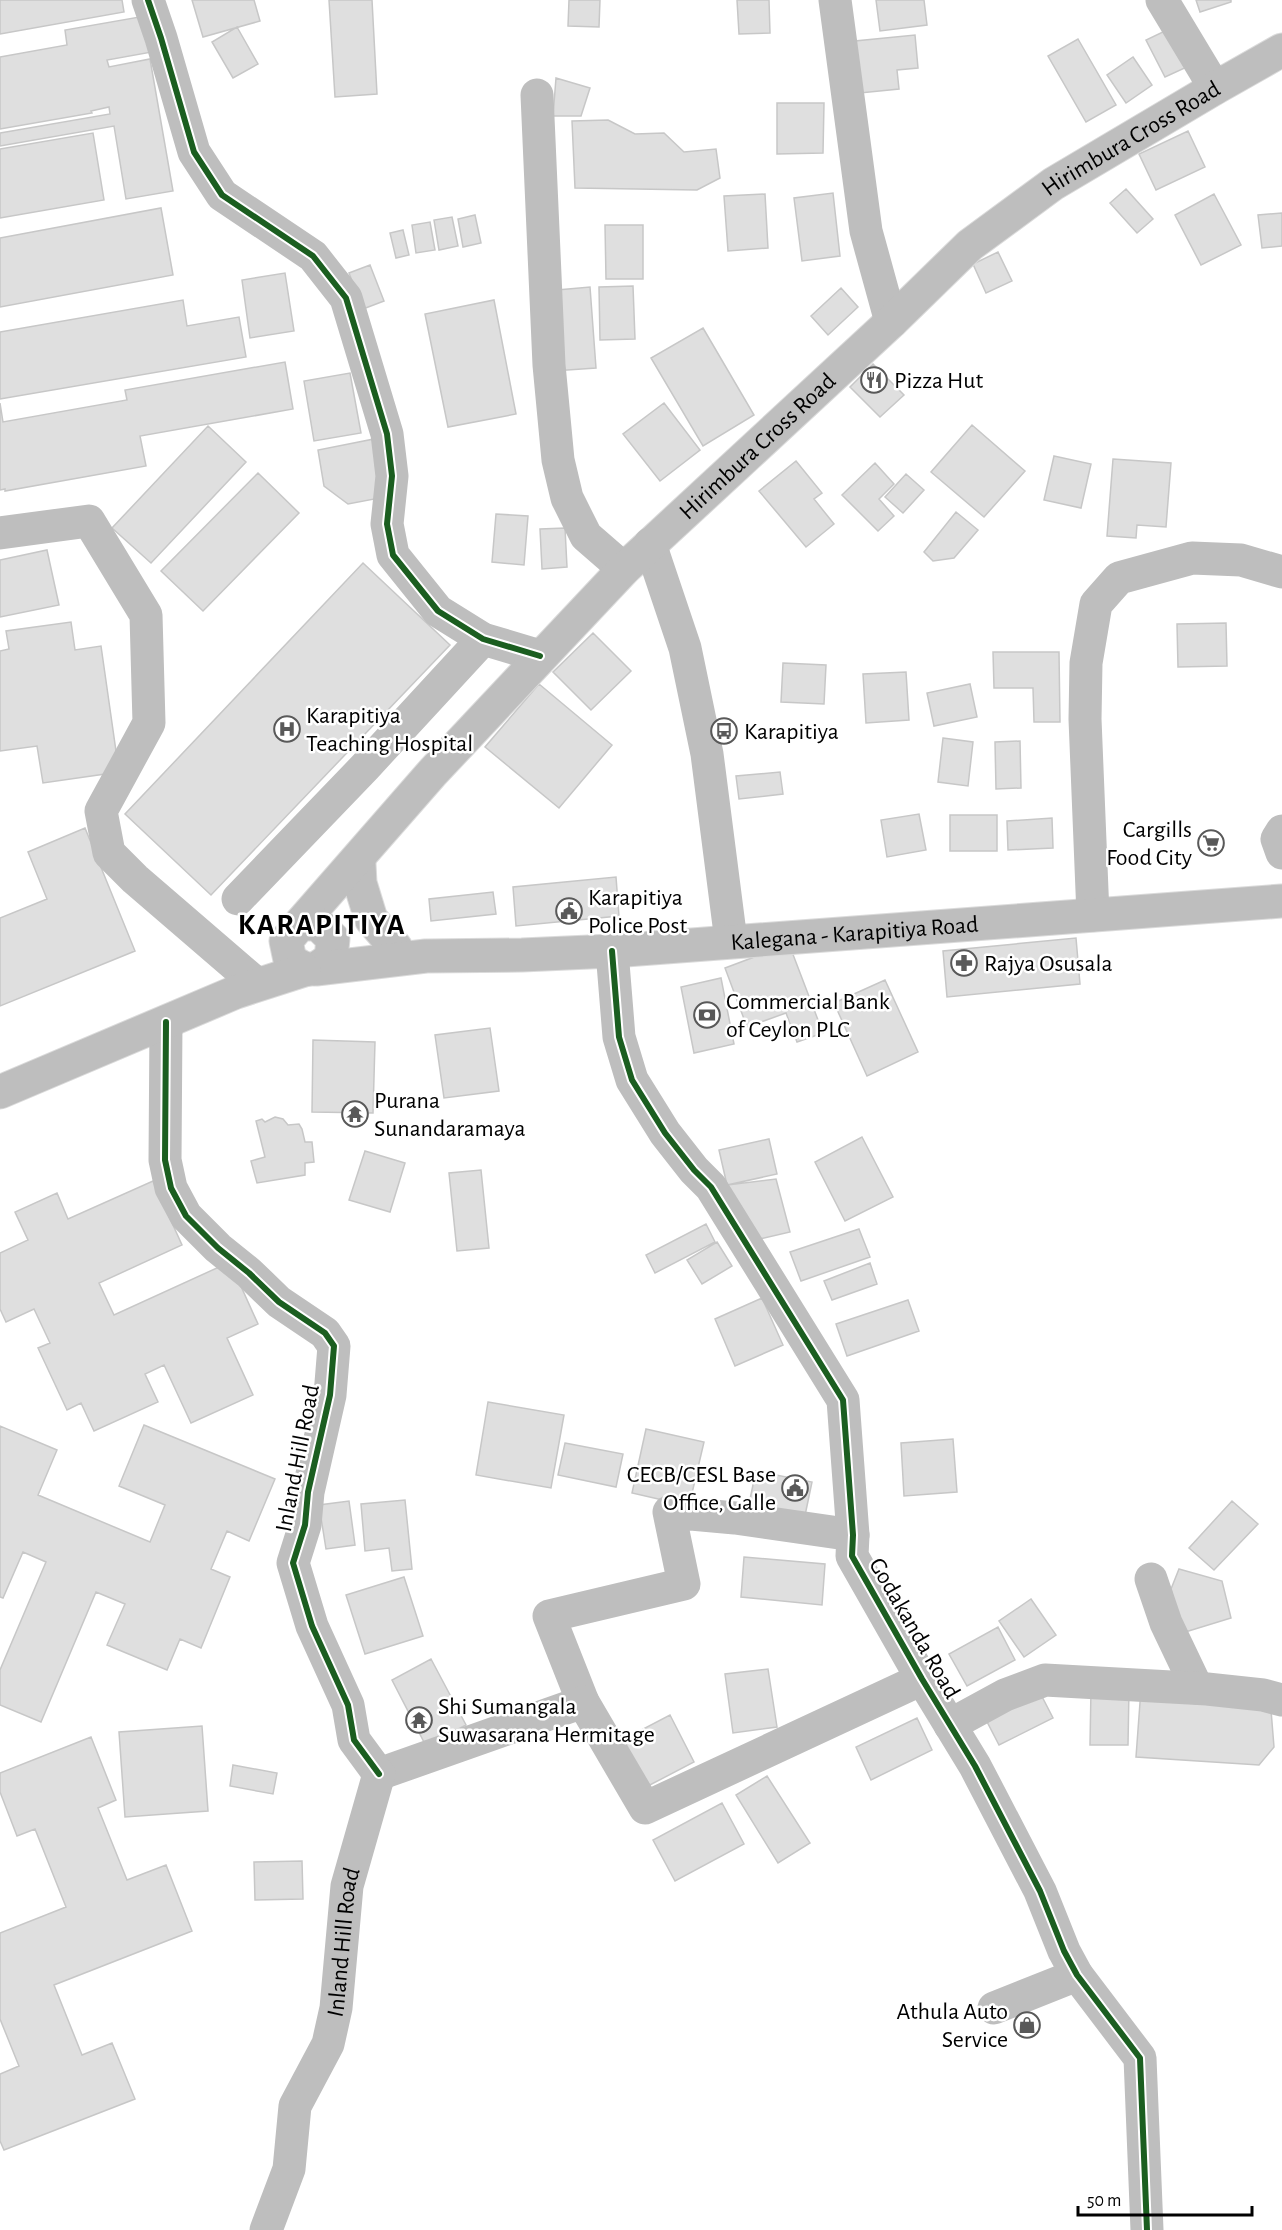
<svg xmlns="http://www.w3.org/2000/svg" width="1282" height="2230" font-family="'Alegreya Sans',sans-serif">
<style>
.building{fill:#dfdfdf;stroke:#c7c7c7;stroke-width:1.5}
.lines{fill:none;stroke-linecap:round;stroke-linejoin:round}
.major-casing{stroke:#dbdbdb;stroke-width:35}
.minor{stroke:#bebebe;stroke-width:33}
.major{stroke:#bebebe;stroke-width:33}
.cycleway-casing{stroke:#fff;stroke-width:10}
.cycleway{stroke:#1b5e20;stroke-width:6}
.labels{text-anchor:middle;stroke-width:5;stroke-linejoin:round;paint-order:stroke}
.street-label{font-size:24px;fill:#000;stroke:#fff}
.poi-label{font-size:24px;fill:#000;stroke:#fff;text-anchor:start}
.district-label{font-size:30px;font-weight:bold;letter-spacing:1.5px;fill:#000;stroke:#fff}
</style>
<rect width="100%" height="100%" fill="#fff"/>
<path class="building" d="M 0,0 L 122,0 L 124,12 L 0,34 Z
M 192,0 L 254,0 L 260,21 L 203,37 Z
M 329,0 L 372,0 L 377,94 L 335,97 Z
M 569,0 L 600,0 L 599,27 L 568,26 Z
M 737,0 L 769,0 L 770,33 L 739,34 Z
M 876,0 L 924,0 L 927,25 L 880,31 Z
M 1196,0 L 1231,0 L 1231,2 L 1200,12 Z
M 145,16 L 152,52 L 107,60 L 109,67 L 150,59 L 173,191 L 126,199 L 114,126 L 0,146 L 0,133 L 110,114 L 109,107 L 91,111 L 92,113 L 0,129 L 0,57 L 67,45 L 65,30 Z
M 237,27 L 258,64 L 233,78 L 212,42 Z
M 1167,30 L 1187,67 L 1165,77 L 1146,40 Z
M 915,35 L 918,68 L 897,70 L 899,89 L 860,93 L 855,41 Z
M 1078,39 L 1116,105 L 1086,122 L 1048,56 Z
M 1133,57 L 1152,85 L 1126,103 L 1107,75 Z
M 556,78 L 590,88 L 581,116 L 553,116 Z
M 777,103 L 824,103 L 823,153 L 777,154 Z
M 608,120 L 635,134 L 664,133 L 684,152 L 716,149 L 720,178 L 697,190 L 575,188 L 572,121 Z
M 1188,131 L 1205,167 L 1156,190 L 1139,154 Z
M 93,133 L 104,200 L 0,218 L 0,149 Z
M 1126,189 L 1153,219 L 1137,233 L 1110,203 Z
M 833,193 L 840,256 L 802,261 L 794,198 Z
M 765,194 L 768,248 L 728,251 L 724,196 Z
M 1214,194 L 1241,245 L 1201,265 L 1175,215 Z
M 161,208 L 173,275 L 0,307 L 0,238 Z
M 1282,213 L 1282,246 L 1262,248 L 1258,215 Z
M 475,215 L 481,243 L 463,247 L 458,219 Z
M 452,217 L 458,246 L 439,250 L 434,220 Z
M 430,222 L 435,250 L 416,253 L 412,225 Z
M 605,225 L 643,225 L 643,279 L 606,279 Z
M 403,230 L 409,255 L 396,258 L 390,233 Z
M 998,252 L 1012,281 L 986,293 L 973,264 Z
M 370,265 L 384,301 L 363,309 L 349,273 Z
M 285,273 L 294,331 L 250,338 L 242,280 Z
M 633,286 L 635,339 L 600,340 L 599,287 Z
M 590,287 L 596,368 L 553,371 L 546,291 Z
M 841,288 L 858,307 L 828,335 L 811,316 Z
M 183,300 L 187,326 L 239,317 L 246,357 L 0,399 L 0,332 Z
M 494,300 L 516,414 L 448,427 L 425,314 Z
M 703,328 L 754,415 L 703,446 L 651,358 Z
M 285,362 L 293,409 L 140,436 L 146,466 L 5,491 L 5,489 L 0,490 L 0,403 L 3,422 L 127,400 L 125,390 Z
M 873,364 L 904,395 L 880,417 L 850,387 Z
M 350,373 L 361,433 L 314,441 L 304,381 Z
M 664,403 L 700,450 L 660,481 L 623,434 Z
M 972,425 L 1025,471 L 984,517 L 931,472 Z
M 208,426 L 246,462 L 151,563 L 112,528 Z
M 374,439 L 385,497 L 348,504 L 324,486 L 318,450 Z
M 1054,456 L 1091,464 L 1081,508 L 1044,500 Z
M 1113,459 L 1171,463 L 1166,527 L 1137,525 L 1136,538 L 1107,536 Z
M 796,461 L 822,493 L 814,499 L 834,524 L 806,547 L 759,491 Z
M 875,463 L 894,484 L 879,499 L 894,516 L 878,531 L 842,495 Z
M 258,473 L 299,513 L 203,611 L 161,571 Z
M 906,474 L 924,490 L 903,513 L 885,497 Z
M 956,512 L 978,530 L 954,558 L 933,561 L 924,552 Z
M 496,514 L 528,516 L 524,565 L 492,562 Z
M 565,528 L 567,567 L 542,569 L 540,529 Z
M 47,550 L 59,605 L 0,617 L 0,560 Z
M 363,563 L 450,645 L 211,895 L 125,814 Z
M 71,622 L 75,650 L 101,646 L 119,772 L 43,783 L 37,746 L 0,751 L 0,651 L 9,649 L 6,631 Z
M 1226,623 L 1227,666 L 1178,667 L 1177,624 Z
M 593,633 L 631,671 L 591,710 L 553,672 Z
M 993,652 L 1059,652 L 1060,722 L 1034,722 L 1033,688 L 994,688 Z
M 783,663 L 826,665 L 824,704 L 781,702 Z
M 906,672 L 909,720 L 866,723 L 863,674 Z
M 539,684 L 612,745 L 559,808 L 485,747 Z
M 970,684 L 977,717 L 934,726 L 927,693 Z
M 943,738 L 973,742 L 968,786 L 938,782 Z
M 1020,741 L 1021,788 L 996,789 L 995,742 Z
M 780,772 L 783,794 L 739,799 L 736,776 Z
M 919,814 L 926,850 L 887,857 L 881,820 Z
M 950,815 L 997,815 L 997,851 L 950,851 Z
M 1052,818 L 1053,848 L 1008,850 L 1007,821 Z
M 85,828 L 135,951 L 0,1006 L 0,918 L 47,899 L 28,852 Z
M 616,877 L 619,916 L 516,926 L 513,887 Z
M 493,892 L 496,914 L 431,921 L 429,899 Z
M 1076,938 L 1080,984 L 947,997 L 943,951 Z
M 789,944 L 823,1033 L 797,1042 L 786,1013 L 747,1027 L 725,968 Z
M 721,978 L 734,1044 L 694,1053 L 681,987 Z
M 885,980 L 918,1052 L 867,1076 L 834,1003 Z
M 490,1028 L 499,1091 L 444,1098 L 435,1035 Z
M 313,1040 L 375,1042 L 373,1113 L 312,1112 Z
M 275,1117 L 283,1119 L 288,1125 L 299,1124 L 302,1129 L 305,1142 L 312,1142 L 314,1162 L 305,1163 L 305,1175 L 257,1183 L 251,1161 L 265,1157 L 256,1121 L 262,1119 L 265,1122 Z
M 862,1137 L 893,1197 L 845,1221 L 815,1162 Z
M 769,1139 L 777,1174 L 727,1185 L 719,1150 Z
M 365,1151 L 405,1163 L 390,1212 L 349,1200 Z
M 481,1170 L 489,1248 L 457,1251 L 449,1173 Z
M 776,1179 L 790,1232 L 755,1240 L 727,1185 Z
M 153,1181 L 182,1245 L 99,1283 L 114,1315 L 230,1262 L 258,1324 L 227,1338 L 253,1395 L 191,1423 L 164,1365 L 145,1374 L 158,1402 L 94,1431 L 81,1403 L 67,1410 L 38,1348 L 50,1343 L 34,1309 L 6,1322 L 0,1309 L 0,1253 L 28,1240 L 15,1212 L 57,1193 L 68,1219 Z
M 706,1224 L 715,1242 L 655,1273 L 646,1255 Z
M 859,1229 L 870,1257 L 801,1281 L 790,1252 Z
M 717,1242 L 732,1266 L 702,1284 L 687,1260 Z
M 870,1263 L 877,1284 L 832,1300 L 824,1281 Z
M 762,1298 L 783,1345 L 735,1366 L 715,1319 Z
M 908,1300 L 919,1331 L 847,1356 L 836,1324 Z
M 488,1402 L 564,1415 L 551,1488 L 476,1475 Z
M 144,1425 L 275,1479 L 249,1541 L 227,1531 L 211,1569 L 230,1577 L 201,1648 L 180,1639 L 167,1670 L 107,1645 L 125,1604 L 96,1592 L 41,1722 L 0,1705 L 0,1670 L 46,1562 L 23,1552 L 3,1598 L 0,1597 L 0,1426 L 57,1450 L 38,1495 L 150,1542 L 165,1505 L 119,1486 Z
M 646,1429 L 704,1442 L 689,1506 L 632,1493 Z
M 953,1439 L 957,1492 L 904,1496 L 901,1443 Z
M 565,1443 L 623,1454 L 616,1487 L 558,1475 Z
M 756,1471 L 812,1482 L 803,1525 L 747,1513 Z
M 405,1500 L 412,1569 L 392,1571 L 389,1548 L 365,1551 L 361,1504 Z
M 349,1501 L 355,1545 L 326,1549 L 319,1505 Z
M 1232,1501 L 1258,1524 L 1214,1570 L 1189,1548 Z
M 744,1557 L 825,1564 L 822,1605 L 741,1597 Z
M 1179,1569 L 1222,1581 L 1231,1618 L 1182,1633 L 1171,1589 Z
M 404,1577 L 423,1636 L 365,1654 L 346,1595 Z
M 1031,1599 L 1056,1635 L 1024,1657 L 999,1621 Z
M 998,1627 L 1015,1660 L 967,1686 L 949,1654 Z
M 431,1659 L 466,1725 L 426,1746 L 392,1680 Z
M 768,1669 L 777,1727 L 733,1733 L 725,1674 Z
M 1036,1685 L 1053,1718 L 999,1745 L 982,1712 Z
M 1091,1689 L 1129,1689 L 1128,1745 L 1090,1745 Z
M 1141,1689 L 1271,1710 L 1274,1747 L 1259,1765 L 1136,1757 Z
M 670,1715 L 694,1762 L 646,1787 L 622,1740 Z
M 917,1718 L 932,1750 L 871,1780 L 856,1747 Z
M 202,1726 L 208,1811 L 125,1817 L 119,1732 Z
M 91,1737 L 116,1800 L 98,1808 L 127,1880 L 166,1865 L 192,1931 L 54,1985 L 82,2055 L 112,2043 L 135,2099 L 4,2150 L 0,2141 L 0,2074 L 19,2066 L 0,2019 L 0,1933 L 66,1907 L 35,1829 L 17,1836 L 0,1792 L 0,1773 Z
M 233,1765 L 277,1773 L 273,1794 L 230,1786 Z
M 767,1776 L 810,1843 L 778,1863 L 736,1795 Z
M 722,1803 L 744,1844 L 675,1881 L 653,1840 Z
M 302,1861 L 303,1899 L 255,1900 L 254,1862 Z"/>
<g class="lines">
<g class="major-casing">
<g id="major">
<path d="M 359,864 L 360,883 L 371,919 L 396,948"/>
<path id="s2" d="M 300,924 L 433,772 L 624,569 L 891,322 L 970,245 L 1053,184 L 1215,88 L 1282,50"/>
<path d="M 300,924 L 318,924 L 333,939 L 331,958 C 313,972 309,973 290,960 L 286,941 Z"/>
<path id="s3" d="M 316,969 L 426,956 L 522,955 L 612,951 L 1282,901"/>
<path d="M 0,1092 L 236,992 L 304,970"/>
</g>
</g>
<g class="minor">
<path d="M 148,0 L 161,38 L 194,152 L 222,195 L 313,256 L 346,298 L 387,434 L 392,476 L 387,524 L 393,555 L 438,611 L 483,639 L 540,656"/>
<path d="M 835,0 L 866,231 L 891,322"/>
<path d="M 1162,0 L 1215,88"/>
<path d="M 537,95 L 549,365 L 558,460 L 567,498 L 586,536 L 624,569"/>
<path d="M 0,533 L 89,521 L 146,615 L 149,723 L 101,811 L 109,853 L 135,879 L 250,978"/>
<path d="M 650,544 L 685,648 L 707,754 L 731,941"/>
<path d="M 1282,831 L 1277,839 L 1282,853"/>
<path d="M 238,899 L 365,767 L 483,639"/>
<path d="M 1093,915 L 1085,719 L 1086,663 L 1096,604 L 1119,578 L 1192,558 L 1241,560 L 1282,572"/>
<path d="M 612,951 L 619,1037 L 632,1080 L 665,1133 L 694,1170 L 711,1187 L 843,1400 L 853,1535 L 852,1556 L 922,1679 L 975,1766 L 1040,1891 L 1064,1951 L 1077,1975 L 1140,2058 L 1147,2230"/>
<path d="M 166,1022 L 165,1160 L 171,1188 L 186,1216 L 218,1248 L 249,1273 L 279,1302 L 325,1333 L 334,1346 L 330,1395 L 308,1492 L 305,1525 L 293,1563 L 312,1626 L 348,1705 L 354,1740 L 379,1774"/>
<path d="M 1151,1579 L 1166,1623 L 1197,1688"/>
<path d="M 583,1702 L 549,1616 L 684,1584 L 669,1512 L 735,1518 L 853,1535"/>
<path d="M 950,1725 L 1005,1695 L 1045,1680 L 1207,1689 L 1263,1695 L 1282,1700"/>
<path d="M 379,1774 L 583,1702 L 645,1808 L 922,1679"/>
<path d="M 994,2008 L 1077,1975"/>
<path id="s1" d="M 266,2230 L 289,2169 L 295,2106 L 328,2044 L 336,2008 L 347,1886 L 379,1774"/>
</g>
<use href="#major" class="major"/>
<g class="cycleway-casing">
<path id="cycleway" d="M 148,0 L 161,38 L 194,152 L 222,195 L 313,256 L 346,298 L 387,434 L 392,476 L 387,524 L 393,555 L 438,611 L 483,639 L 540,656
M 612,951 L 619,1037 L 632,1080 L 665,1133 L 694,1170 L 711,1187 L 843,1400 L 853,1535 L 852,1556 L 922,1679 L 975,1766 L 1040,1891 L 1064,1951 L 1077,1975 L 1140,2058 L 1147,2230
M 166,1022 L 165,1160 L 171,1188 L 186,1216 L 218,1248 L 249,1273 L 279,1302 L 325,1333 L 334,1346 L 330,1395 L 308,1492 L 305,1525 L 293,1563 L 312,1626 L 348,1705 L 354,1740 L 379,1774"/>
</g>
<use href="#cycleway" class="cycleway"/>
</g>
<defs>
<g id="restaurant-ring" transform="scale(1.35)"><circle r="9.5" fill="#fff" stroke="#595959" stroke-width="1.5"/><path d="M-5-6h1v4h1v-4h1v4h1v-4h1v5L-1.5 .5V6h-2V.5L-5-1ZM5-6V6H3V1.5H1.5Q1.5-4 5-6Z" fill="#595959"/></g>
<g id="hospital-ring" transform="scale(1.35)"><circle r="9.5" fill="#fff" stroke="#595959" stroke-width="1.5"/><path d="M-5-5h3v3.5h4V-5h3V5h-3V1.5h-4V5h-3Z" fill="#595959"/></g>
<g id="bus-ring" transform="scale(1.35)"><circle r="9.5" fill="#fff" stroke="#595959" stroke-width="1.5"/><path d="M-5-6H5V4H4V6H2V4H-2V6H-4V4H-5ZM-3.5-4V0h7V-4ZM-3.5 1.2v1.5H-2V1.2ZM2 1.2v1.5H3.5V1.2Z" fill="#595959"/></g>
<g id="supermarket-ring" transform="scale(1.35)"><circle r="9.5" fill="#fff" stroke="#595959" stroke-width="1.5"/><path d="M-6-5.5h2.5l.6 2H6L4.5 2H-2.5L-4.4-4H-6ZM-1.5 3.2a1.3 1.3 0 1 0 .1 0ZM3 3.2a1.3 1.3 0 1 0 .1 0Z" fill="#595959"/></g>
<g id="civic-ring" transform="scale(1.35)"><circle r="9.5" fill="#fff" stroke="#595959" stroke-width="1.5"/><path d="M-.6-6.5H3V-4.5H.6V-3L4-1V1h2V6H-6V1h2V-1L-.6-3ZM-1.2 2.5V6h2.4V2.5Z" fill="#595959"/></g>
<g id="pharmacy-ring" transform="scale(1.35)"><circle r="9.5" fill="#fff" stroke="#595959" stroke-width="1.5"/><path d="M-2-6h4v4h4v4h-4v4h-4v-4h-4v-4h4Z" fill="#595959"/></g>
<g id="bank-ring" transform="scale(1.35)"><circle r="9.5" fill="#fff" stroke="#595959" stroke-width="1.5"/><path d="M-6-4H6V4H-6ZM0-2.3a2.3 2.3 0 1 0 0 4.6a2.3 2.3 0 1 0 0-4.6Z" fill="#595959"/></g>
<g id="temple-ring" transform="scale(1.35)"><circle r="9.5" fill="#fff" stroke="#595959" stroke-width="1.5"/><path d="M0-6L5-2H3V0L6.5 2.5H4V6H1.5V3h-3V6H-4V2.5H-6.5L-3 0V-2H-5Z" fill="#595959"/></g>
<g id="shop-ring" transform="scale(1.35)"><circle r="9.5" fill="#fff" stroke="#595959" stroke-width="1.5"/><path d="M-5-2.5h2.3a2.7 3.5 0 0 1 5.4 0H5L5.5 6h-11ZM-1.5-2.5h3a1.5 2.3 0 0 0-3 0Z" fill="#595959"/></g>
</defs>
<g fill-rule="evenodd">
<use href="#restaurant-ring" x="874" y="380"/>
<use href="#hospital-ring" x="287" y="729"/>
<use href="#bus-ring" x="724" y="731"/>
<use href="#supermarket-ring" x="1211" y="843"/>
<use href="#civic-ring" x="569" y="911"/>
<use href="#pharmacy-ring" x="964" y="963"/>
<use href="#bank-ring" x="707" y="1015"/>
<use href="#temple-ring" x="355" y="1114"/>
<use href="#civic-ring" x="795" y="1488"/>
<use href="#temple-ring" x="419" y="1720"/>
<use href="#shop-ring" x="1027" y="2025"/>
</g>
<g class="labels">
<g class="street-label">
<text dy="8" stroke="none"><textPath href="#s2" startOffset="1148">Hirimbura Cross Road</textPath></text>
<text dy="8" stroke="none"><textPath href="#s2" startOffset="662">Hirimbura Cross Road</textPath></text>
<text dy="8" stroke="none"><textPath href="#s3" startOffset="540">Kalegana - Karapitiya Road</textPath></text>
<text transform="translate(297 1458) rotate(-79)" y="8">Inland Hill Road</text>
<text transform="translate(915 1628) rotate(60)" y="8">Godakanda Road</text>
<text dy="8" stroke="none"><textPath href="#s1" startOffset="302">Inland Hill Road</textPath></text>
</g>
<g class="poi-label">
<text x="894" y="388">Pizza Hut</text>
<text x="306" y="723">Karapitiya<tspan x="306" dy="28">Teaching Hospital</tspan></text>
<text x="744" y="739">Karapitiya</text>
<text x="1192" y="837" text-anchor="end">Cargills<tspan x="1192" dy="28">Food City</tspan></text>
<text x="588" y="905">Karapitiya<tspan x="588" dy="28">Police Post</tspan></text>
<text x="984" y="971">Rajya Osusala</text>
<text x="726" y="1009">Commercial Bank<tspan x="726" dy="28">of Ceylon PLC</tspan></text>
<text x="374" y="1108">Purana<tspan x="374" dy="28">Sunandaramaya</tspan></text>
<text x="776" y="1482" text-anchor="end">CECB/CESL Base<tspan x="776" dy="28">Office, Galle</tspan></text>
<text x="438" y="1714">Shi Sumangala<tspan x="438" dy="28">Suwasarana Hermitage</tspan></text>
<text x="1008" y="2019" text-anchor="end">Athula Auto<tspan x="1008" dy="28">Service</tspan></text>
</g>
<g class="district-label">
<text x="322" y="934">KARAPITIYA</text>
</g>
</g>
<path d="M1078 2206v9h174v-9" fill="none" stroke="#000000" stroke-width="3"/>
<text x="1087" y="2206" font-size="18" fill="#000000" stroke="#ffffff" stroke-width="4.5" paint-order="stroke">50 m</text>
</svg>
